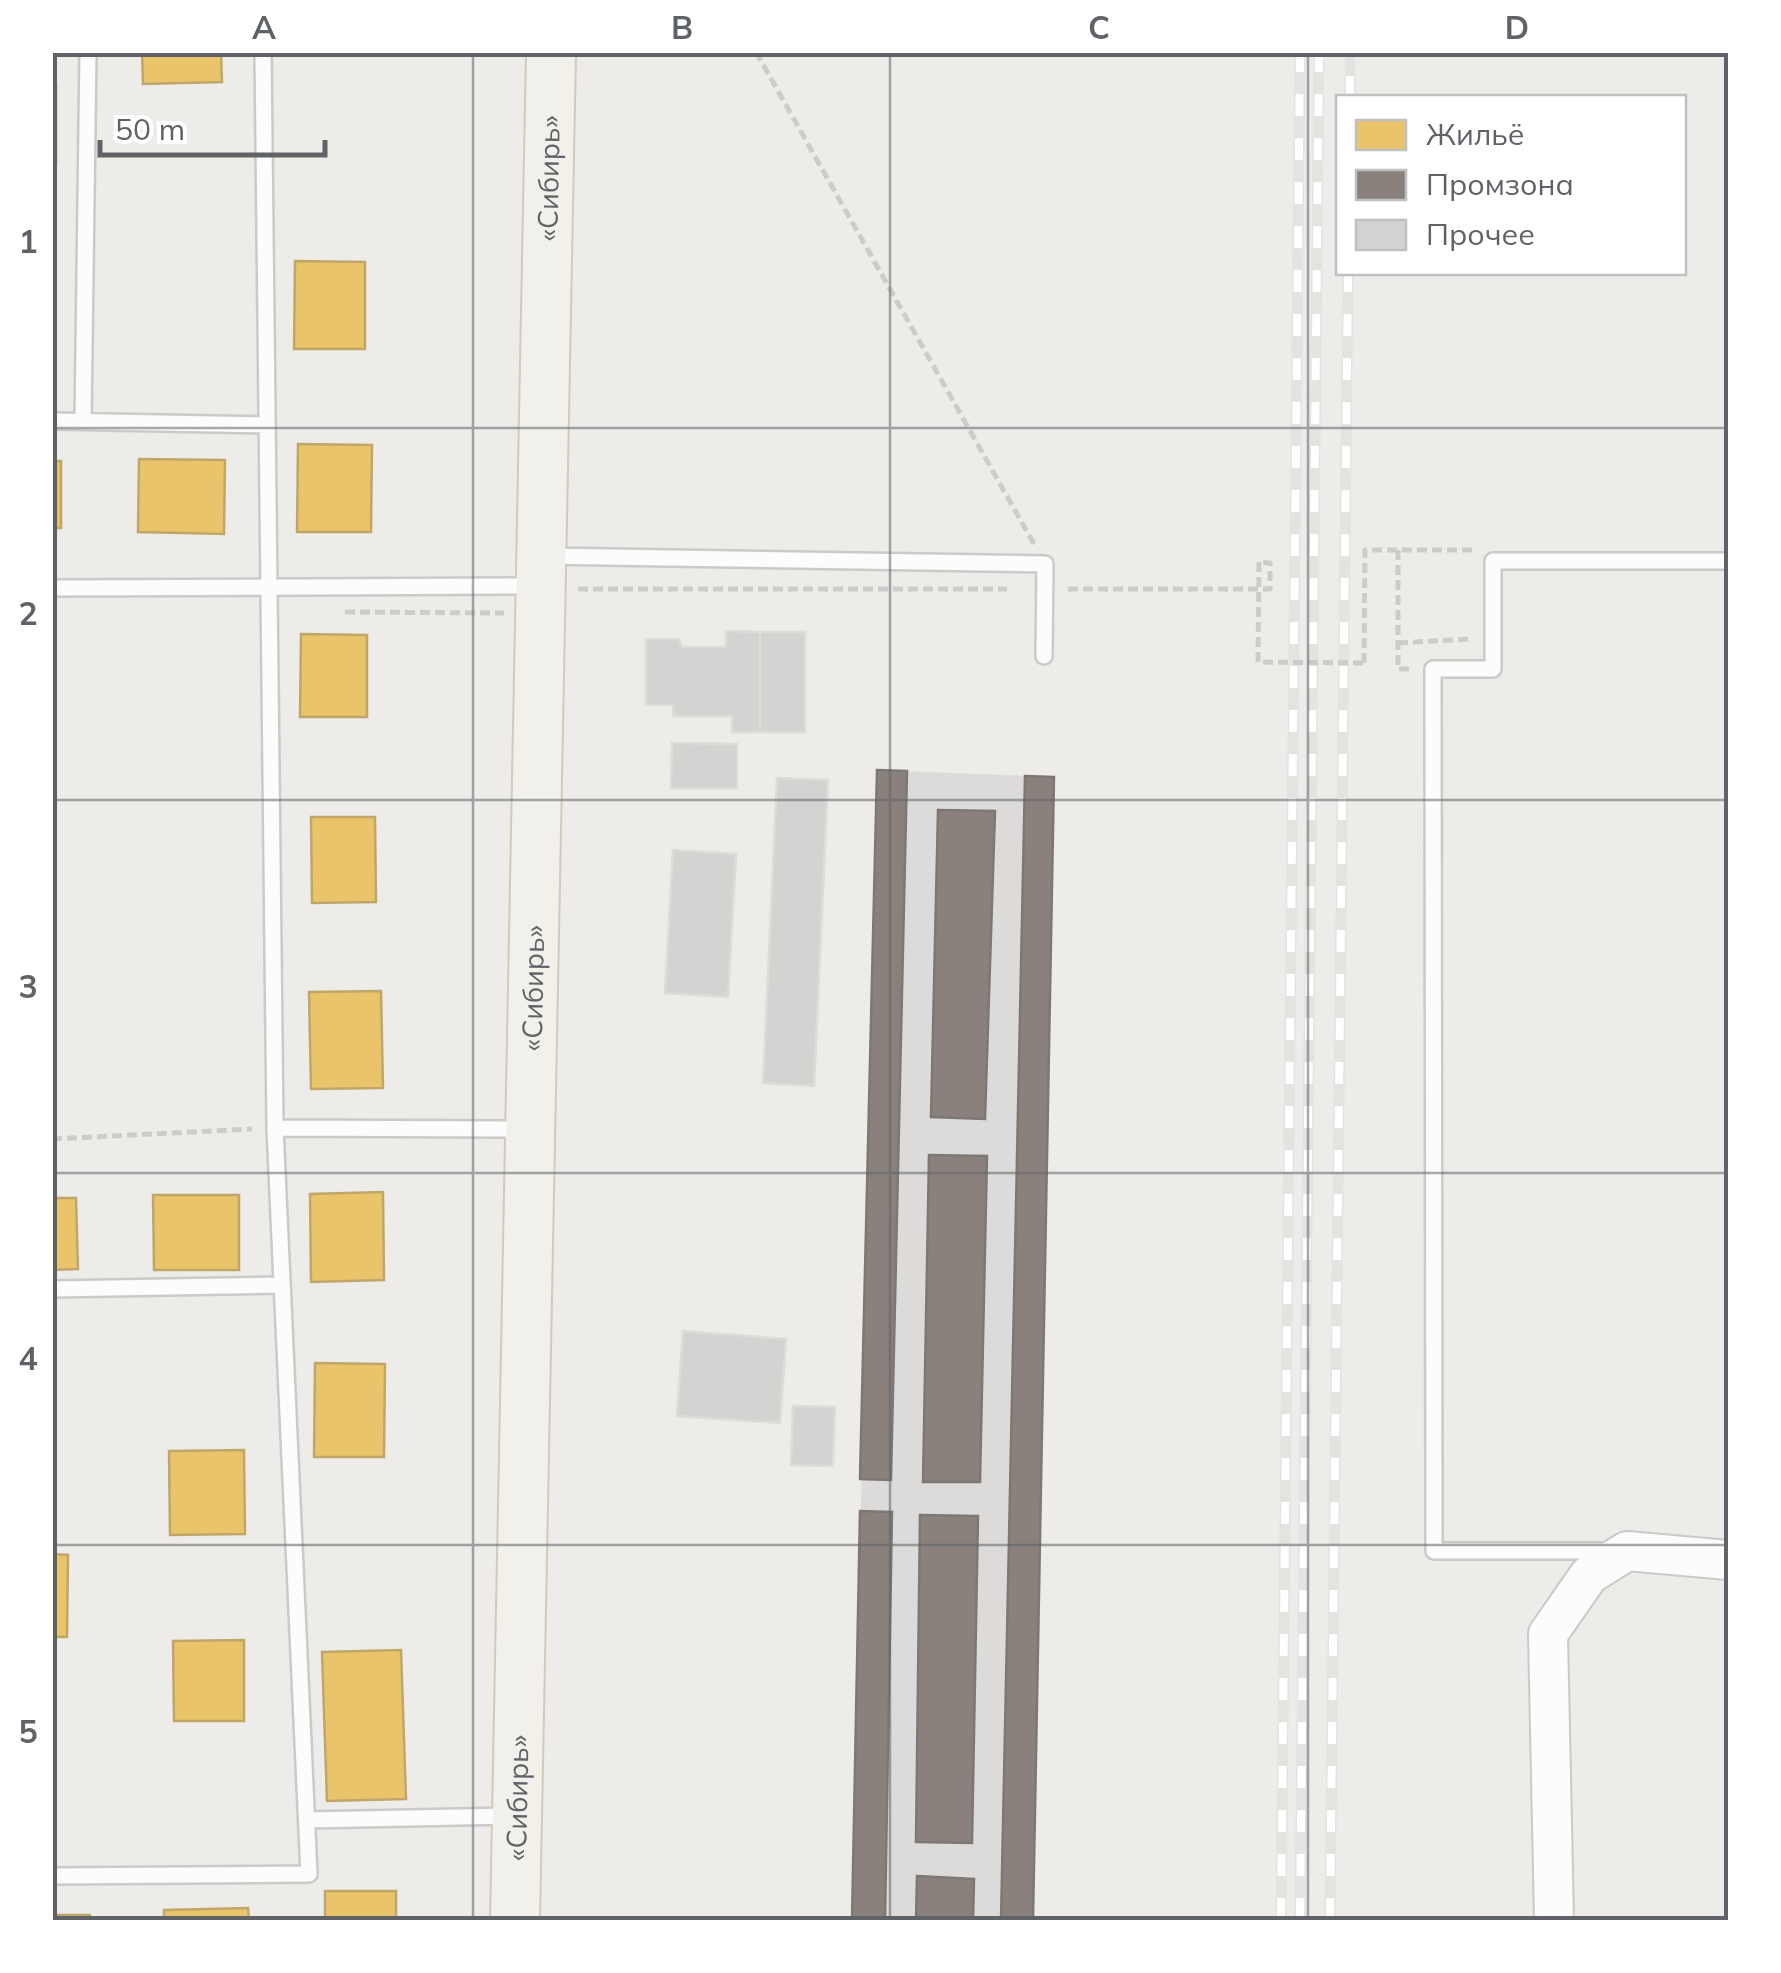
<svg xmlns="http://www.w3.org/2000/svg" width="1781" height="1973" font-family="Mulish,sans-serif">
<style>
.industrial{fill:#dddbda}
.homes{fill:#e9c46a;stroke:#c0a769;stroke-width:2.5}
.industry{fill:#8a817c;stroke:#7d7875;stroke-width:2.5}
.building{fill:#d5d3d2;stroke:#dddcd8;stroke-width:2.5}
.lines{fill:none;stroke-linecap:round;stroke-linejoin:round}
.service-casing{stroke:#cbcac9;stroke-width:20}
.tertiary-casing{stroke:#cbcac9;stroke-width:42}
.primary-casing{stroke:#d2caba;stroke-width:52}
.path{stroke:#cacecb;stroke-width:5;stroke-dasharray:10 5;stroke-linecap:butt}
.service{stroke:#fcfcfc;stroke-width:15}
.tertiary{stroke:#fcfcfc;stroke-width:38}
.primary{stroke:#f2f0ea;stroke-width:48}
.rail-casing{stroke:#e3e3e2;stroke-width:11}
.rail{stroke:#fff;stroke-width:8;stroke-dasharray:22;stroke-linecap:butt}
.path-bridge{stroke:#cacecb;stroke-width:5;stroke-dasharray:10 5;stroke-linecap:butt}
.grid{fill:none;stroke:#5f6266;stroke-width:2.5;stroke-opacity:0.55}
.labels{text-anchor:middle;stroke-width:10;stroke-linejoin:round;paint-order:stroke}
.street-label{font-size:28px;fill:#5f6266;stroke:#fff}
.neatline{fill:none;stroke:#5f6266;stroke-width:4}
.grid-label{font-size:32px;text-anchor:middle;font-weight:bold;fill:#5f6266}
</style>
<rect width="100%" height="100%" fill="#eeece9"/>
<path class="industrial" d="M 877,770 L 1054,777 L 1033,1920 L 852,1920 Z"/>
<path class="homes" d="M 142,52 L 221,52 L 222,82 L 143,84 Z
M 52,84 L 56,84 L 56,163 L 52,163 Z
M 295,261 L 365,262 L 365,349 L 294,349 Z
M 298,444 L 372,445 L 371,532 L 297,532 Z
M 139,459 L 225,460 L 224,534 L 138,532 Z
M 52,461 L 61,461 L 61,528 L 52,528 Z
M 301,634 L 367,635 L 367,717 L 300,717 Z
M 311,817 L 375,817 L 376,902 L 312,903 Z
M 381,991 L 383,1088 L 311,1089 L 309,992 Z
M 383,1192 L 384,1280 L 311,1282 L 310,1194 Z
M 153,1195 L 239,1195 L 239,1270 L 154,1270 Z
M 52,1198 L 76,1198 L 78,1269 L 52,1270 Z
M 315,1363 L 385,1364 L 384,1457 L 314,1457 Z
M 244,1450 L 245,1534 L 170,1535 L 169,1451 Z
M 52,1554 L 68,1555 L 67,1637 L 52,1637 Z
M 244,1640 L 244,1721 L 174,1721 L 173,1641 Z
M 401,1650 L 406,1799 L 327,1801 L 322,1652 Z
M 325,1891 L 396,1891 L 396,1920 L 325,1920 Z
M 248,1908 L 249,1920 L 164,1920 L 164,1910 Z
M 52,1915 L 90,1915 L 90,1920 L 52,1920 Z"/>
<path class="industry" d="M 877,770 L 907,771 L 891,1480 L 860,1479 Z
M 1025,776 L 1054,777 L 1033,1920 L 1001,1920 Z
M 938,810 L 995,811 L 985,1119 L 931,1117 Z
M 929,1155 L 987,1156 L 980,1482 L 923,1482 Z
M 860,1511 L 892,1512 L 885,1920 L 852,1920 Z
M 920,1515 L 978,1516 L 972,1843 L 916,1842 Z
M 917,1876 L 974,1879 L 973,1920 L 916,1920 Z"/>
<path class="building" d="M 726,631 L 760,632 L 760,732 L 732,732 L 732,716 L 673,716 L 673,705 L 646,705 L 646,639 L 679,639 L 682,647 L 726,647 Z
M 760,632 L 805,632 L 805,732 L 760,732 Z
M 672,743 L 737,744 L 737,788 L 671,788 Z
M 777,778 L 828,780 L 814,1086 L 763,1083 Z
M 673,850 L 736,854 L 728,997 L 665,993 Z
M 683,1331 L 786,1339 L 780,1423 L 677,1416 Z
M 793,1406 L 835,1407 L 833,1466 L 791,1465 Z"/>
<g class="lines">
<g class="service-casing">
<path id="service" d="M 263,52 L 275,1128 L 524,1129
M 52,421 L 265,425
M 83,421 L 88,52
M 544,556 L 1045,564 L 1044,656
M 52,588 L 533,586
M 52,1289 L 280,1285
M 1613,1551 L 1434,1551 L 1433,669 L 1493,669 L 1493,561 L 1728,561
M 307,1820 L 512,1816
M 52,1876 L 309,1874 L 275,1128"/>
</g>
<g class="tertiary-casing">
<path id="tertiary" d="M 1554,1920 L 1548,1634 L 1589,1575 L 1627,1551 L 1728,1560"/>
</g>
<g class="primary-casing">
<g id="primary">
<path id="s1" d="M 515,1920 L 551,52"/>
</g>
</g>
<path class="path" d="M 756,52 L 1034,544
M 1398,550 L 1398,669 L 1411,669
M 578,589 L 1007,589
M 1068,589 L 1270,589 L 1270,563 L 1259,562
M 345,612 L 504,613
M 1398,643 L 1470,639
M 1364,663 L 1365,550 L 1475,550
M 52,1139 L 252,1129"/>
<use href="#service" class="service"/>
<use href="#tertiary" class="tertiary"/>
<use href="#primary" class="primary"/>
<g class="rail-casing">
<path id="rail" d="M 1350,98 L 1350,52
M 1281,1920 L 1300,52
M 1300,1920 L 1319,52
M 1330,1920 L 1348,272"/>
</g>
<use href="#rail" class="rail"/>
<path class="path-bridge" d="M 1259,562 L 1258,662 L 1364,663"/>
</g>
<path class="grid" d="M 473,52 L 473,1920M 890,52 L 890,1920M 1308,52 L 1308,1920M 52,428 L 1728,428M 52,800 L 1728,800M 52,1173 L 1728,1173M 52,1545 L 1728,1545"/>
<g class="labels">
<g class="street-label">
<text dy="10" stroke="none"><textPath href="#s1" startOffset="1742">«Сибирь»</textPath></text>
<text dy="10" stroke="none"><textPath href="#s1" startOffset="932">«Сибирь»</textPath></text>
<text dy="10" stroke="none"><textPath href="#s1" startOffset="122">«Сибирь»</textPath></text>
</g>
</g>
<rect width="1781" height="1973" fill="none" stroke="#ffffff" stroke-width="110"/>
<rect x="1336" y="95" width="350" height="180" fill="#ffffff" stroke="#bfc0c2" stroke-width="2.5"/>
<rect x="1356" y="120" width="50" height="30" fill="#e9c46a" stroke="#bfc0c2" stroke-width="2.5"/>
<text x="1426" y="145" font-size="30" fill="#5f6266">Жильё</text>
<rect x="1356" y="170" width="50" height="30" fill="#8a817c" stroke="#bfc0c2" stroke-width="2.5"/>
<text x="1426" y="195" font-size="30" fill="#5f6266">Промзона</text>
<rect x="1356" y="220" width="50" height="30" fill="#d5d3d2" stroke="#bfc0c2" stroke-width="2.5"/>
<text x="1426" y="245" font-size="30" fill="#5f6266">Прочее</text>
<path d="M100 140v15h225v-15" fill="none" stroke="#5f6266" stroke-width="5"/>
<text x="115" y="140" font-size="30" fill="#5f6266" stroke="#ffffff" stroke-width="8" paint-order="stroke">50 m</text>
<rect x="55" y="55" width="1671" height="1863" class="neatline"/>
<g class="grid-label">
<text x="264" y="39">A</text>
<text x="682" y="39">B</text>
<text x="1099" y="39">C</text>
<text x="1517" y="39">D</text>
<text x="28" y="253">1</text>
<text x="28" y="625">2</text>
<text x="28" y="998">3</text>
<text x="28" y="1370">4</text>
<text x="28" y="1743">5</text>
</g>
</svg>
